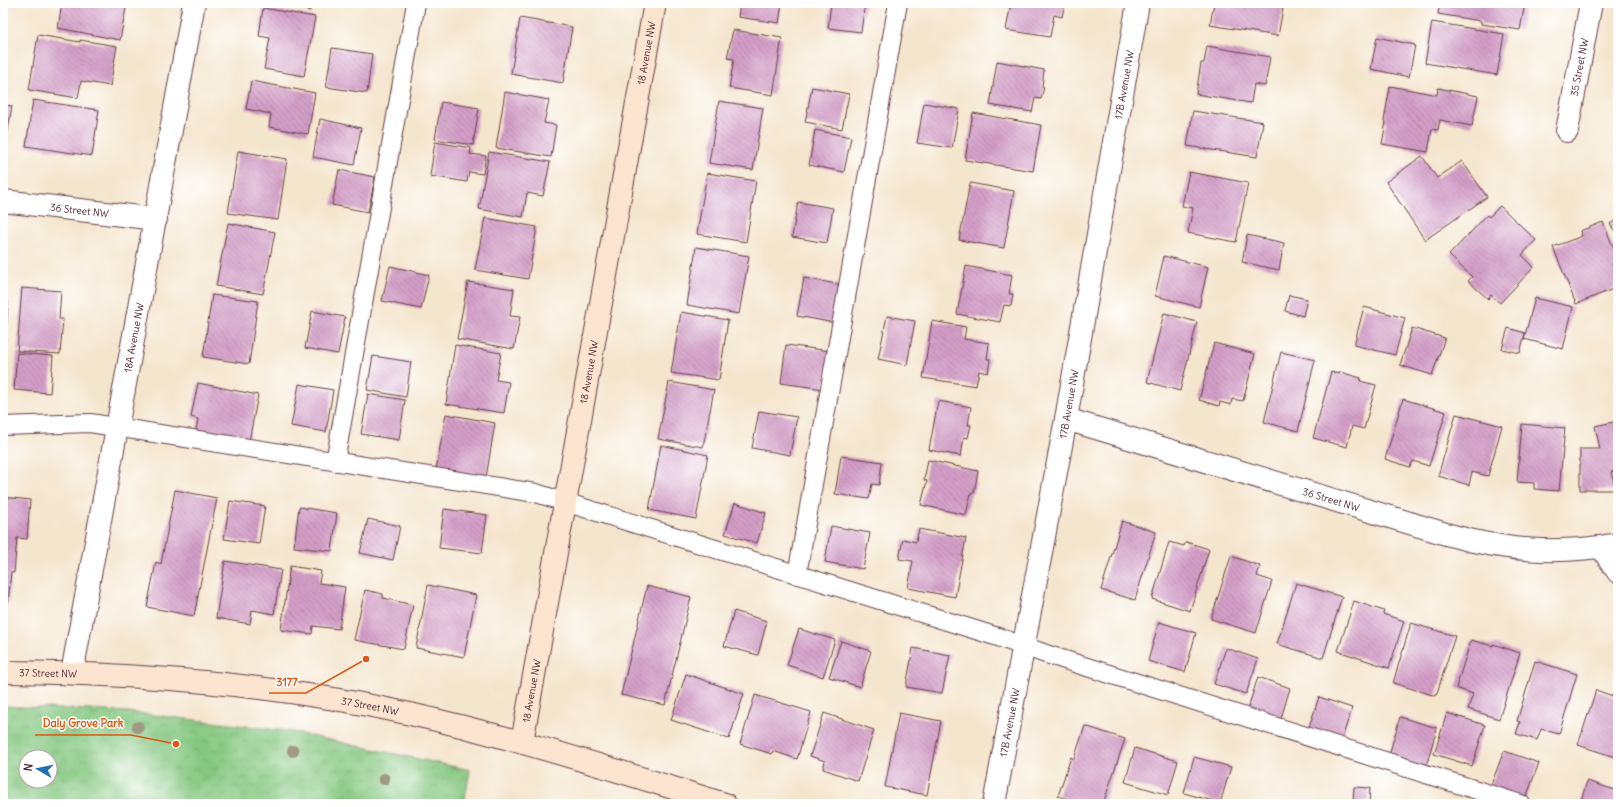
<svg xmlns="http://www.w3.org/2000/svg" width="1621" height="807" font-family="Delius,sans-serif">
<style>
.park{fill:url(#park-crowns);stroke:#687356;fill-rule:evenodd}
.building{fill:url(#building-back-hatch)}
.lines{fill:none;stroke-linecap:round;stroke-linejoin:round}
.lane-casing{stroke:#643d43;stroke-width:20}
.street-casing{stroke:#643d43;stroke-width:24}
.secondary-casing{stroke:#643d43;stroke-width:24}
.lane{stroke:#fff;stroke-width:18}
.street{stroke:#fff;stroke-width:22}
.secondary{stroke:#fce5d0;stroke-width:22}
.tree{fill:#a29984}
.labels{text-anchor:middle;stroke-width:3;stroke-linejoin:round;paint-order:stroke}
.street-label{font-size:10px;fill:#4a1f2b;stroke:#fff}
.leader{fill:none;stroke:#e0560e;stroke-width:1.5}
.callout-dot{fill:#e0560e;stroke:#fff;stroke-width:1.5}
.callout-label{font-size:11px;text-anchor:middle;font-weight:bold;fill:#e0560e;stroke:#fff;stroke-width:3;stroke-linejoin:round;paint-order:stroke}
</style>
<defs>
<pattern id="park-crowns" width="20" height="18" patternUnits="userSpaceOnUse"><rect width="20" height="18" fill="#85c780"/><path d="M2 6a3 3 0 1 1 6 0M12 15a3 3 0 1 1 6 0" fill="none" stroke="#74aa6f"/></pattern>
<pattern id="building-back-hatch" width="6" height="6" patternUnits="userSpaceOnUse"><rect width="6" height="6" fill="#d39ec7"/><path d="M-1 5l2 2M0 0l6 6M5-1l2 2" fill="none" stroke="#ad80a2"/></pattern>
</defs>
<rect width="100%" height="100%" fill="#fff"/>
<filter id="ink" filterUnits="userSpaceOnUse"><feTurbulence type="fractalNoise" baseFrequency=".025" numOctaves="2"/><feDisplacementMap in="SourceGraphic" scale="8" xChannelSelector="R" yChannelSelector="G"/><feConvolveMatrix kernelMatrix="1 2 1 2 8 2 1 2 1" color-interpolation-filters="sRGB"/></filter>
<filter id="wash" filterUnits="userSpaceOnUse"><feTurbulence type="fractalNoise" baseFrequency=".012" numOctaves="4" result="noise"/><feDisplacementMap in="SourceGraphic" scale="16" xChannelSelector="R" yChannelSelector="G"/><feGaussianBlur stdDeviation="0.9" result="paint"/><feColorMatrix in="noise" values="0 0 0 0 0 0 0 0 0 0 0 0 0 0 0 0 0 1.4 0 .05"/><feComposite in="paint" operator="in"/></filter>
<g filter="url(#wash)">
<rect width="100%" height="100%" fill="#f4e5cd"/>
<path class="park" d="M 3,706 L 128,712 L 288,731 L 470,770 L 464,804 L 3,804 ZM 26,757 L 50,757 L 50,781 L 26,781 Z"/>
<g id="blocks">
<path class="building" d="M 62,3 L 127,3 L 120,40 L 58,28 Z
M 273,3 L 311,3 L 310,11 Z
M 740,3 L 782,3 L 779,23 L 738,17 Z
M 831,3 L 865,3 L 861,32 L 828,28 Z
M 1011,3 L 1065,3 L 1062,17 L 1054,15 L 1050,37 L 1006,30 Z
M 1214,3 L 1284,3 L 1278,36 L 1210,25 Z
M 1440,3 L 1525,3 L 1520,30 L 1481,24 L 1481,21 L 1438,14 Z
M 263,8 L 315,17 L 304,76 L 264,69 L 270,38 L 259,36 Z
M 520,18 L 572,27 L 563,83 L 511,74 Z
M 1432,22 L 1504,34 L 1497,75 L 1425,63 Z
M 733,30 L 782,38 L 773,95 L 729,88 L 734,59 L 727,58 Z
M 38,35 L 80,42 L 80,40 L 117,46 L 110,86 L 81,81 L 78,98 L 29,90 Z
M 1377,37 L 1415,45 L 1409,77 L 1371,69 Z
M 1207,46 L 1270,57 L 1265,86 L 1254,84 L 1251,103 L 1196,94 L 1201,63 L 1204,63 Z
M 332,48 L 372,54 L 367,93 L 326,87 Z
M 997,61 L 1044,70 L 1042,87 L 1044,87 L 1041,99 L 1035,98 L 1032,112 L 990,105 Z
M 251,81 L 315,93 L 308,134 L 269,127 L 271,114 L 246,109 Z
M 1390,86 L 1437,95 L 1438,88 L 1478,96 L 1472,126 L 1440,120 L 1438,130 L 1432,129 L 1428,152 L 1382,144 L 1386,122 L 1384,121 Z
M 812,87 L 849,94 L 842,129 L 805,122 Z
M 505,92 L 549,100 L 544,123 L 556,125 L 551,157 L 496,148 Z
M 33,100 L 99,110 L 92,156 L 26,146 Z
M 719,101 L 763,108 L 753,170 L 709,163 Z
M 441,102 L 479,108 L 473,145 L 435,139 Z
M 924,103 L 959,109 L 952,148 L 917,143 Z
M 3,105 L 12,106 L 5,148 L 3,148 Z
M 1193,111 L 1263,122 L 1257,157 L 1187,146 Z
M 973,113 L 1041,125 L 1033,171 L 965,160 Z
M 320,119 L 361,128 L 354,165 L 313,157 Z
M 815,130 L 851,137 L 844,172 L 809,165 Z
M 435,142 L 471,148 L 470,154 L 486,156 L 483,174 L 469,172 L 467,182 L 430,176 Z
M 238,151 L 287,159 L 278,220 L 228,213 Z
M 489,152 L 550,162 L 543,196 L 527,193 L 523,217 L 479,209 Z
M 1422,156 L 1437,178 L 1462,161 L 1487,197 L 1425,240 L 1386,182 Z
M 339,170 L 375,177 L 368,212 L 332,205 Z
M 1189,172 L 1248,183 L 1236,242 L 1188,233 L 1193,208 L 1182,206 Z
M 707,173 L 756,181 L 746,242 L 697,234 Z
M 970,183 L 1014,191 L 1004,248 L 959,240 Z
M 798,202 L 833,208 L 827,243 L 792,237 Z
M 1500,206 L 1536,240 L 1522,255 L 1534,267 L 1500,303 L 1491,295 L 1488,299 L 1468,281 L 1472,277 L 1449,255 L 1487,215 L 1489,217 Z
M 485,218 L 537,227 L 528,279 L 475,270 Z
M 1618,219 L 1618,236 L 1610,224 Z
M 1603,222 L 1618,259 L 1618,287 L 1576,304 L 1553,247 L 1582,236 L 1580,231 Z
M 228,223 L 275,232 L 263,294 L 216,286 Z
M 1247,235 L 1284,243 L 1279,270 L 1242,262 Z
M 696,247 L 749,256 L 739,314 L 687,305 Z
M 1164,256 L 1208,267 L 1199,307 L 1155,296 Z
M 390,266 L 429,275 L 421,309 L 382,301 Z
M 966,266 L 1012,275 L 1009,294 L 1013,294 L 1011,306 L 1004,305 L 1000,322 L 957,314 Z
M 804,278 L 842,285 L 835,323 L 797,316 Z
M 468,282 L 514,289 L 510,316 L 520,317 L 514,349 L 457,339 Z
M 22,288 L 61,291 L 59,319 L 63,319 L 60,354 L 17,351 Z
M 212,295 L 258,301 L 249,364 L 203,357 Z
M 1289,295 L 1307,299 L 1303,316 L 1285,311 Z
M 1535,298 L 1573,307 L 1563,349 L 1524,339 Z
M 3,301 L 8,301 L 5,352 L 3,352 Z
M 1364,307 L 1405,318 L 1395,355 L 1354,345 Z
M 312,311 L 345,317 L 338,354 L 305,348 Z
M 681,312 L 728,320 L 719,380 L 671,373 Z
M 1164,313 L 1197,322 L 1180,391 L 1147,382 Z
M 887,316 L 915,321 L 907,365 L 878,359 Z
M 932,321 L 966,327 L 964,339 L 989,343 L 987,359 L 990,359 L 988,373 L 979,371 L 976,386 L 923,378 Z
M 1412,328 L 1445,338 L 1432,375 L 1400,365 Z
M 1508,328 L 1525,333 L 1520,353 L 1502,349 Z
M 1214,343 L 1255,354 L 1243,401 L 1232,399 L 1231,405 L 1220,402 L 1219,406 L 1199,400 Z
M 455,345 L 501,353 L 496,380 L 509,382 L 504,413 L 446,404 Z
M 786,345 L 830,351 L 824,389 L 781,383 Z
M 1281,352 L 1315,360 L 1298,431 L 1264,422 Z
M 17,353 L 53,356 L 50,393 L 14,390 Z
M 373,356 L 411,362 L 406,397 L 367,390 Z
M 1331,372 L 1339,374 L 1340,372 L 1361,378 L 1360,381 L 1376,385 L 1364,429 L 1352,426 L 1347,447 L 1313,438 Z
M 669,382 L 714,390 L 703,447 L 658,439 Z
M 198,383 L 258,395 L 248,446 L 195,436 L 198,419 L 191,417 Z
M 299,384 L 333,390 L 326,432 L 291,426 Z
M 368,394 L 405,400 L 399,440 L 361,434 Z
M 1403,399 L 1446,412 L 1429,466 L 1413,461 L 1410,467 L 1385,459 Z
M 938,401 L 971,407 L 968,425 L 971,425 L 968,438 L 964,437 L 961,456 L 929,450 Z
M 759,411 L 797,417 L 790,455 L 752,448 Z
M 446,414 L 495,423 L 485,484 L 435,475 Z
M 1456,414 L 1502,426 L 1488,476 L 1472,472 L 1469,485 L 1438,476 Z
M 1618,421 L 1618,470 L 1611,472 L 1616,490 L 1580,490 L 1580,449 L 1600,449 L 1595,426 Z
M 1522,424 L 1565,428 L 1559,491 L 1534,489 L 1534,483 L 1517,482 Z
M 661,445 L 708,455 L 696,519 L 649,510 Z
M 841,456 L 882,462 L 879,485 L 872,484 L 869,499 L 835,494 Z
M 928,460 L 978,471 L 974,493 L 971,493 L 966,515 L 921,505 L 927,481 L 924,480 Z
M 175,490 L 217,498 L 194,616 L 147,607 L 156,562 L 161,564 Z
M 3,497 L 30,500 L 27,539 L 17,538 L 14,573 L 11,572 L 8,603 L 3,603 Z
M 230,501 L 265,506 L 259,544 L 224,539 Z
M 735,503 L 766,513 L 757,543 L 725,534 Z
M 299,507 L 337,513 L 332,551 L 294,547 Z
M 444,509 L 487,515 L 482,553 L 439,548 Z
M 368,519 L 400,526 L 393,560 L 360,553 Z
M 1122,521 L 1156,532 L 1135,600 L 1101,590 Z
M 831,526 L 870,533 L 863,569 L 825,562 Z
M 919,529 L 966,538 L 955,597 L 908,588 L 913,561 L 899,559 L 903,539 L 916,542 Z
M 1169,542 L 1184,546 L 1186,542 L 1209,549 L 1190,611 L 1152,599 Z
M 1231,556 L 1260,566 L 1257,576 L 1272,581 L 1256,633 L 1211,619 Z
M 225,561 L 281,570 L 274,614 L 252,610 L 250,624 L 216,618 Z
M 290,566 L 321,571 L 319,583 L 345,587 L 339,629 L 313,626 L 312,634 L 281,630 Z
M 1296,583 L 1342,597 L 1323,658 L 1277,644 Z
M 428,585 L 476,595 L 464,657 L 416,648 Z
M 647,586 L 691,597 L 665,705 L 621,695 Z
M 365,590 L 383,594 L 383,598 L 413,605 L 404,649 L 354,640 Z
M 1354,601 L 1384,611 L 1383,614 L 1404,621 L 1389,668 L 1338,651 Z
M 734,611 L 767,621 L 758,655 L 724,646 Z
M 1159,622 L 1196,633 L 1185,672 L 1148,661 Z
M 1411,623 L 1455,636 L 1436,696 L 1393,683 Z
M 799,629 L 835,640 L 823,677 L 787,665 Z
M 1471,640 L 1493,646 L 1493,644 L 1520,653 L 1499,719 L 1468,709 L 1473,694 L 1456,688 Z
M 841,641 L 871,651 L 860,687 L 829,677 Z
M 913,648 L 950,655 L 942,693 L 906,687 Z
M 1226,648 L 1258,659 L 1246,694 L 1214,684 Z
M 1535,661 L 1577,674 L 1559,734 L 1541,729 L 1537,740 L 1516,734 L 1520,722 L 1517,721 Z
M 686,674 L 744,694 L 729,739 L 671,720 Z
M 1258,677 L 1290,688 L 1279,725 L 1246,714 Z
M 1596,690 L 1618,698 L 1618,758 L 1578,745 Z
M 755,695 L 811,712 L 797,759 L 773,751 L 772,754 L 740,744 Z
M 1319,697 L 1352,708 L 1340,744 L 1307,733 Z
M 824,713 L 874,730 L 858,781 L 823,769 L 825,761 L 810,756 Z
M 899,713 L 941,721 L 927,795 L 885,787 Z
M 1447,713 L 1485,725 L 1472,766 L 1434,754 Z
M 1400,717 L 1437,728 L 1425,770 L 1388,759 Z
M 1085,726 L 1125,739 L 1103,804 L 1065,804 L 1067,799 L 1058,796 L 1071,757 L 1074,759 Z
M 1135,748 L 1178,761 L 1168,795 L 1125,782 Z
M 1504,751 L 1539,763 L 1524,803 L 1489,790 Z
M 1194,757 L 1231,767 L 1220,803 L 1184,793 Z
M 1587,781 L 1618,791 L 1617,804 L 1580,804 Z
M 1354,787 L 1370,788 L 1369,804 L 1353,804 Z"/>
</g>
</g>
<g filter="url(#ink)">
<use href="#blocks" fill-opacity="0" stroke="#643d43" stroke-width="1"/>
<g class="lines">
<g class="lane-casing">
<path id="lane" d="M 3,426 L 90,423 L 536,493 L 998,637 L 1046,654 L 1521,804
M 335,462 L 416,3
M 797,575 L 898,3"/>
</g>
<g class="street-casing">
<g id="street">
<path id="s1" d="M 1567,131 L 1591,3"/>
<path id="s2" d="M 3,201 L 156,219"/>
<path id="s3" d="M 1066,419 L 1446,534 C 1505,551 1557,555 1618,544"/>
<path d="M 1601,547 L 1618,572"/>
<path id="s4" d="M 72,673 C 112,449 155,227 194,3"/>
<path id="s5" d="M 994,804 L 1066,419 L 1138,3"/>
</g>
</g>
<g class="secondary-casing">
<g id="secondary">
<path id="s6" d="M 3,672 C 112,673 220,680 328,698 C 463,720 594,764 725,804"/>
<path id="s7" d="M 522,742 L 655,3"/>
</g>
</g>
<use href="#lane" class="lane"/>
<use href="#street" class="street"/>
<use href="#secondary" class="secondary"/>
</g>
<g class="tree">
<circle cx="138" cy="727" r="6"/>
<circle cx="293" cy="751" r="6"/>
<circle cx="384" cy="779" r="6"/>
</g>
</g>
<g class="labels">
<g class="street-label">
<text dy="4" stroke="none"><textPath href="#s7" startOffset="700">18 Avenue NW</textPath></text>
<text dy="4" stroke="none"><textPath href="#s1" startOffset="65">35 Street NW</textPath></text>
<text dy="4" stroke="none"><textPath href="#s5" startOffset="731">17B Avenue NW</textPath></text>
<text dy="4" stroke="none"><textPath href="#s2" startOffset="77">36 Street NW</textPath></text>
<text dy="4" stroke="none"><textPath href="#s4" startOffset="341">18A Avenue NW</textPath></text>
<text dy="4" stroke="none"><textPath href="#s7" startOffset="376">18 Avenue NW</textPath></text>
<text dy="4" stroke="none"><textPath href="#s5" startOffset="407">17B Avenue NW</textPath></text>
<text dy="4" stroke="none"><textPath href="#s3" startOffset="277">36 Street NW</textPath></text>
<text dy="4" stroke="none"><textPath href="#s6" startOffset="45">37 Street NW</textPath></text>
<text dy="4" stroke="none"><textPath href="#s7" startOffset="52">18 Avenue NW</textPath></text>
<text dy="4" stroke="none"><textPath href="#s6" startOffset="369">37 Street NW</textPath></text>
<text dy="4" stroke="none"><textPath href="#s5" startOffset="83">17B Avenue NW</textPath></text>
</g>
</g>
<path class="leader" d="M366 659L306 693H269M176 744L131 735H35"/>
<g class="callout-dot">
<circle cx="366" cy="659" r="4"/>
<circle cx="176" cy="744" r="4"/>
</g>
<g class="callout-label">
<text x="287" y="686">3177</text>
<text x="83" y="727">Daly Grove Park</text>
</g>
<rect width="1621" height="807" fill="none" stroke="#fff" stroke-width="16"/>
<g transform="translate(38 769) rotate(279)"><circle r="19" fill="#ffffff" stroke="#b7a5aa"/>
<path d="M0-3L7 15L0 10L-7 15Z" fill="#1f6fb2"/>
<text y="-6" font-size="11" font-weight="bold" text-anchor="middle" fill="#4a1f2b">N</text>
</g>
</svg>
